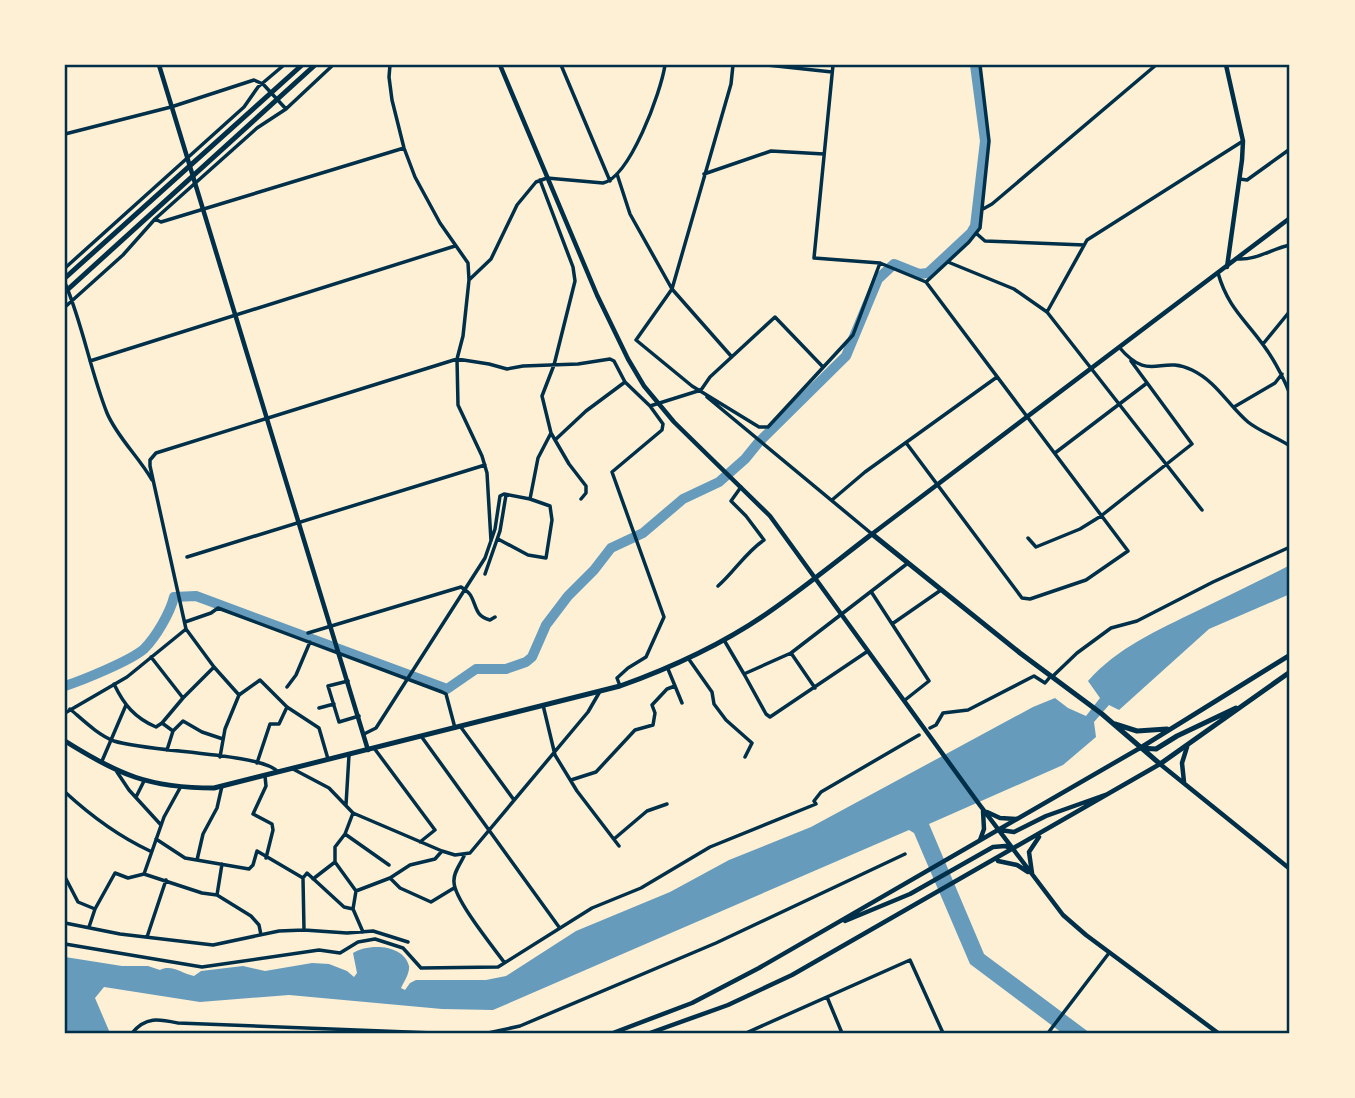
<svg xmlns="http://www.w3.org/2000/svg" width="1355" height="1098" font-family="'Noto Serif',serif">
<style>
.water{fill:#669bbc}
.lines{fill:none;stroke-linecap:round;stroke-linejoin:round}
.river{stroke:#669bbc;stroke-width:10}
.minor{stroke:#003049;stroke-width:3.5}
.tertiary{stroke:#003049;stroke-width:4.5}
.primary{stroke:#003049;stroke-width:5}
.trunk{stroke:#003049;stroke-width:5}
.neatline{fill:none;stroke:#003049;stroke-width:2.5}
</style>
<rect width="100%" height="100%" fill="#fdf0d5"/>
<path class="water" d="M 1290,565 L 1290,594 L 1209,629 L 1119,710 L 1109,705 L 1094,722 L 1096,737 L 1063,765 L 929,824 L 984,954 L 1090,1033 L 1062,1033 L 970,964 L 914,833 L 909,830 L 493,1010 L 442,1009 L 289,995 L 200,1002 L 104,987 L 95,998 L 110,1033 L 65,1033 L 65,957 L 122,966 L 148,966 L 160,970 C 172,964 182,974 194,976 L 201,971 L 243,966 L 265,971 L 312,963 L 329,964 L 347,971 L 354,977 L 357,973 L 353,953 C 368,943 404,944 409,966 C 410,973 404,982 401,988 L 405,990 L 410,983 L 416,980 L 486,980 L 506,976 L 576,931 L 670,892 L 729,860 L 811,827 L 1033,707 L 1055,698 L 1068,708 L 1086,716 L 1100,698 L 1088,681 C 1117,648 1158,630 1197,611 C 1228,596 1259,581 1290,565 Z"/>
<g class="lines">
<path class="river" d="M 65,686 C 83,680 130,661 144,649 C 156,637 170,613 174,597 L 196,596 L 447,689 L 476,669 L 506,669 L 526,662 L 532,657 L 546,625 L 568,596 L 594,570 L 611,548 L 643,533 L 683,499 L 719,482 L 745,459 L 758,443 L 846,356 L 878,279 L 894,264 L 919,274 L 928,273 L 971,233 L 975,226 L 985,141 L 975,65"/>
<path class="minor" d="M 390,65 L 389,77 L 392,100 L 404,148 L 415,177 L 440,223 L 468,263 L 469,280 L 463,336 L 457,359 L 458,405 L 482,456 L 487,473 L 491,541
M 561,65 L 610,181
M 733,65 L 731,84 L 672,289 L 636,340 L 692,386 L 759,427 L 768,427 L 853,335 L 880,263
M 767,65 L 832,72
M 833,65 L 814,258 L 880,263 L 926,282 L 1128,551 L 1086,580 L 1030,599 L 1022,598 L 907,444
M 65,134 L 171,107 L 254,80 L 263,84 L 286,109
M 617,174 L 630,214 L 672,289 L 731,356
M 704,174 L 771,151 L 824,154
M 1240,179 L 1247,180 L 1290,149
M 540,180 L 573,267 L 575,281 L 554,365 L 542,396 L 551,433 L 569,464 L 586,486 L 586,493 L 581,499
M 983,209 L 992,204 L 1156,65
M 155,219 L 161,222 L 404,148
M 977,234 L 985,241 L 1084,245
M 1238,259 C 1257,260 1271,249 1290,245
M 948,262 L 1014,289 L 1047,312 L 1202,510
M 65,268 L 244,107 L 258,87 L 284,65
M 1218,273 C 1228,308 1245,319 1264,346 C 1275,361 1283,377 1290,394
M 469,280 L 491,259 L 517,205 L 536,182 L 547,178 L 603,183 C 630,177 661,92 665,65
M 926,282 L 969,242 L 980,228 L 989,141 L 980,65
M 65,283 C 83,325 90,370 107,413 C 117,437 139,457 152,480
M 65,307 L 123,255 L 155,219 L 257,128 L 286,109 L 333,65
M 1047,312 L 1087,240 L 1243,141
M 1263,344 L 1290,311
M 1119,347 C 1150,384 1160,354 1192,370 C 1217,382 1228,405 1248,422 C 1259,431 1278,438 1290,446
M 90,361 L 455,246
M 707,397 L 872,534
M 1234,407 L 1275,383 L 1282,374
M 555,440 L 586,411 L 625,382
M 1055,453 L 1147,383
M 832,500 L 865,472 L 997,377
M 1028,538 L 1036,547 L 1080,529 L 1101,516 L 1192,444 L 1131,361
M 498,539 L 528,555 L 546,558 L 552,520 L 550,506 L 530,499
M 187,557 L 485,465
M 485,574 L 500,531 L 506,495
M 718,586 C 735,571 745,553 764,540 L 746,516 L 731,501 L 741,487
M 872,593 L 929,681 L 905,700
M 185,622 L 211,613 L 218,608 L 442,692 L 446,694 L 455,728
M 892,624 L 941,590
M 186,629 L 214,667 L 239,695
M 308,633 L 461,587 C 465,590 469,592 471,596 C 477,607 475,616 490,620 L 495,617
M 724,640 L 744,674 L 791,653 L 908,563
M 791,653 L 815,688
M 151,657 L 183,698
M 688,658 L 712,692 L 714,704 L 726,720 L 752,743 L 745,757
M 668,669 L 682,703
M 744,674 L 766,714 L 770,717 L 868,651
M 1053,676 L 1077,653 L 1111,628 L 1137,621 L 1213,582 L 1290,547
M 348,681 L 328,686 L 339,722 L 359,716
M 114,684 C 124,705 135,718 156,727 L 162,723 L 183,698 L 214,667
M 620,686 L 617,678 L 628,668 L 646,657 L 664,617 L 612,472 L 662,430 L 663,424 L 650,406
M 287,687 L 296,675 L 310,642
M 543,705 L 555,755 L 577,791 L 619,846
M 319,708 L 334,704
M 70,709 C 83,720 98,735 114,741 C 146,752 260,753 277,771
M 65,713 L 127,677 L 186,629 L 150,466 L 150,460 L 156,453 L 457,359 L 489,364 L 507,369 L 523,366 L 578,364 L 610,359 L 614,361 L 625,382 L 650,406 L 701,390 L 710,377 L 775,317 L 823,367
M 162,723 L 173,731
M 460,726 L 514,800
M 930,728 L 936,725 L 943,713 L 968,710 L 1034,676 L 1045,683 L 1050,677
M 364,734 L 376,728 L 485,558 L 495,529 L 500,496 L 504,494 L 530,499 L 538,458 L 551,433
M 421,736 L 559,927
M 374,748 L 435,830 L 420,842
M 167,750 L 173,731 L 183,721 L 202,732 L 223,739
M 220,757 L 225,729 L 239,695 L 260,680 L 287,707 L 319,728 L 328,759
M 102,761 L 126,705
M 257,763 L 270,724 L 279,724 L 287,707
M 293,769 L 329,788 L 353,813 L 442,851 L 455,855 L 470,853 L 588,712 L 599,693
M 117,772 L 129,790 L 161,825
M 265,776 L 266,786 L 253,814 L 272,824 L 273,830 L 266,858
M 571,780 L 596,772 L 635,730 L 653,725 L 655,713 L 652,705 L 667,689 L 675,686
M 65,792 C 91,816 118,836 150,851
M 136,797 L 144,781
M 346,805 L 349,755
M 353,813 L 345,834 L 335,847 L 335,862 L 356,891 L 353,909 L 363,932
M 345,834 L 389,865
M 156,839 L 185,858 L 249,869 L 253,865 L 257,851 L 303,878 L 307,873 L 344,907 L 353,909
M 614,839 L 647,811 L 667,804
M 464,856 C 460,865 453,873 454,882 C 454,899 493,947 504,962
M 197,860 L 203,834 L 217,808 L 222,786
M 144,874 L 164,817 L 180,788
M 65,877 L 78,902 L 95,909
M 303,878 L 304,930
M 390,878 L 400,888 L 431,902 L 454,888
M 313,879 L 335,862
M 356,891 L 390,878 L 410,865 L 435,859 L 442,851
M 217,895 L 222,864
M 65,923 L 120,934 L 213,945 L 279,931 L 304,930 L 347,933 L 373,931 L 408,942
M 89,927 L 95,909 L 115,873 L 128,878 L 144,874 L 202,893 L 217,895 L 251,916 L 259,925 L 261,935
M 147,937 L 166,880
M 65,944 L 202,967 L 319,950 L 340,953 L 358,942 L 375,939 L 403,948 L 421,968 L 498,967 L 592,908 L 641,888 L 710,847 L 816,804 L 814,801 L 821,792 L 919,735
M 827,997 L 842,1033
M 132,1033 C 146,1016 159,1019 178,1023 L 434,1033
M 488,1033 L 520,1026 L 716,943 L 905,854
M 746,1033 L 910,960 L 943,1033
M 1048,1033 L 1109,953"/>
<path class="tertiary" d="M 159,65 L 368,750
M 500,65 L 597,295 L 628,359 L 644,386 L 674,422 L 770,516 L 979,804 L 1063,915 L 1086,935 L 1218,1033
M 1226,65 L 1243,141 L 1242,160 L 1227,267
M 872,534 L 1290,218
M 1184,782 L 1182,763 L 1187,747
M 987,812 L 1000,818 L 1016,819
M 1000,830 L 1014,832 L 1046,816 L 1105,795
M 980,840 L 984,829 L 983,811
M 998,861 L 1017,865 L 1028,872
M 1032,873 L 1029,852 L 1039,837
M 845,921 L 910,894 L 993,847 L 1005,846 L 1014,849
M 613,1033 L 692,1003 L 759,968 L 1140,748
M 650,1033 L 728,1005 L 792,975 L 1160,764 L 1290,869"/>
<path class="primary" d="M 1115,724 L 1137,731 L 1167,729
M 65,741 C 119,775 149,788 214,788 L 620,686 C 673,667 723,644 769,612 C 805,587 838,560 872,534 L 1020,653 L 1102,714 L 1160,764 L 1290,672
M 1140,748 L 1290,655
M 1140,748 L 1156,749 L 1177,736 L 1236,708"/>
<path class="trunk" d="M 65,278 L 302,65
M 65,292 L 315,65"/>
</g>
<rect width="1355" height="1098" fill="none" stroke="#fdf0d5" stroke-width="133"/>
<rect x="66" y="66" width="1222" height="966" class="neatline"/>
</svg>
